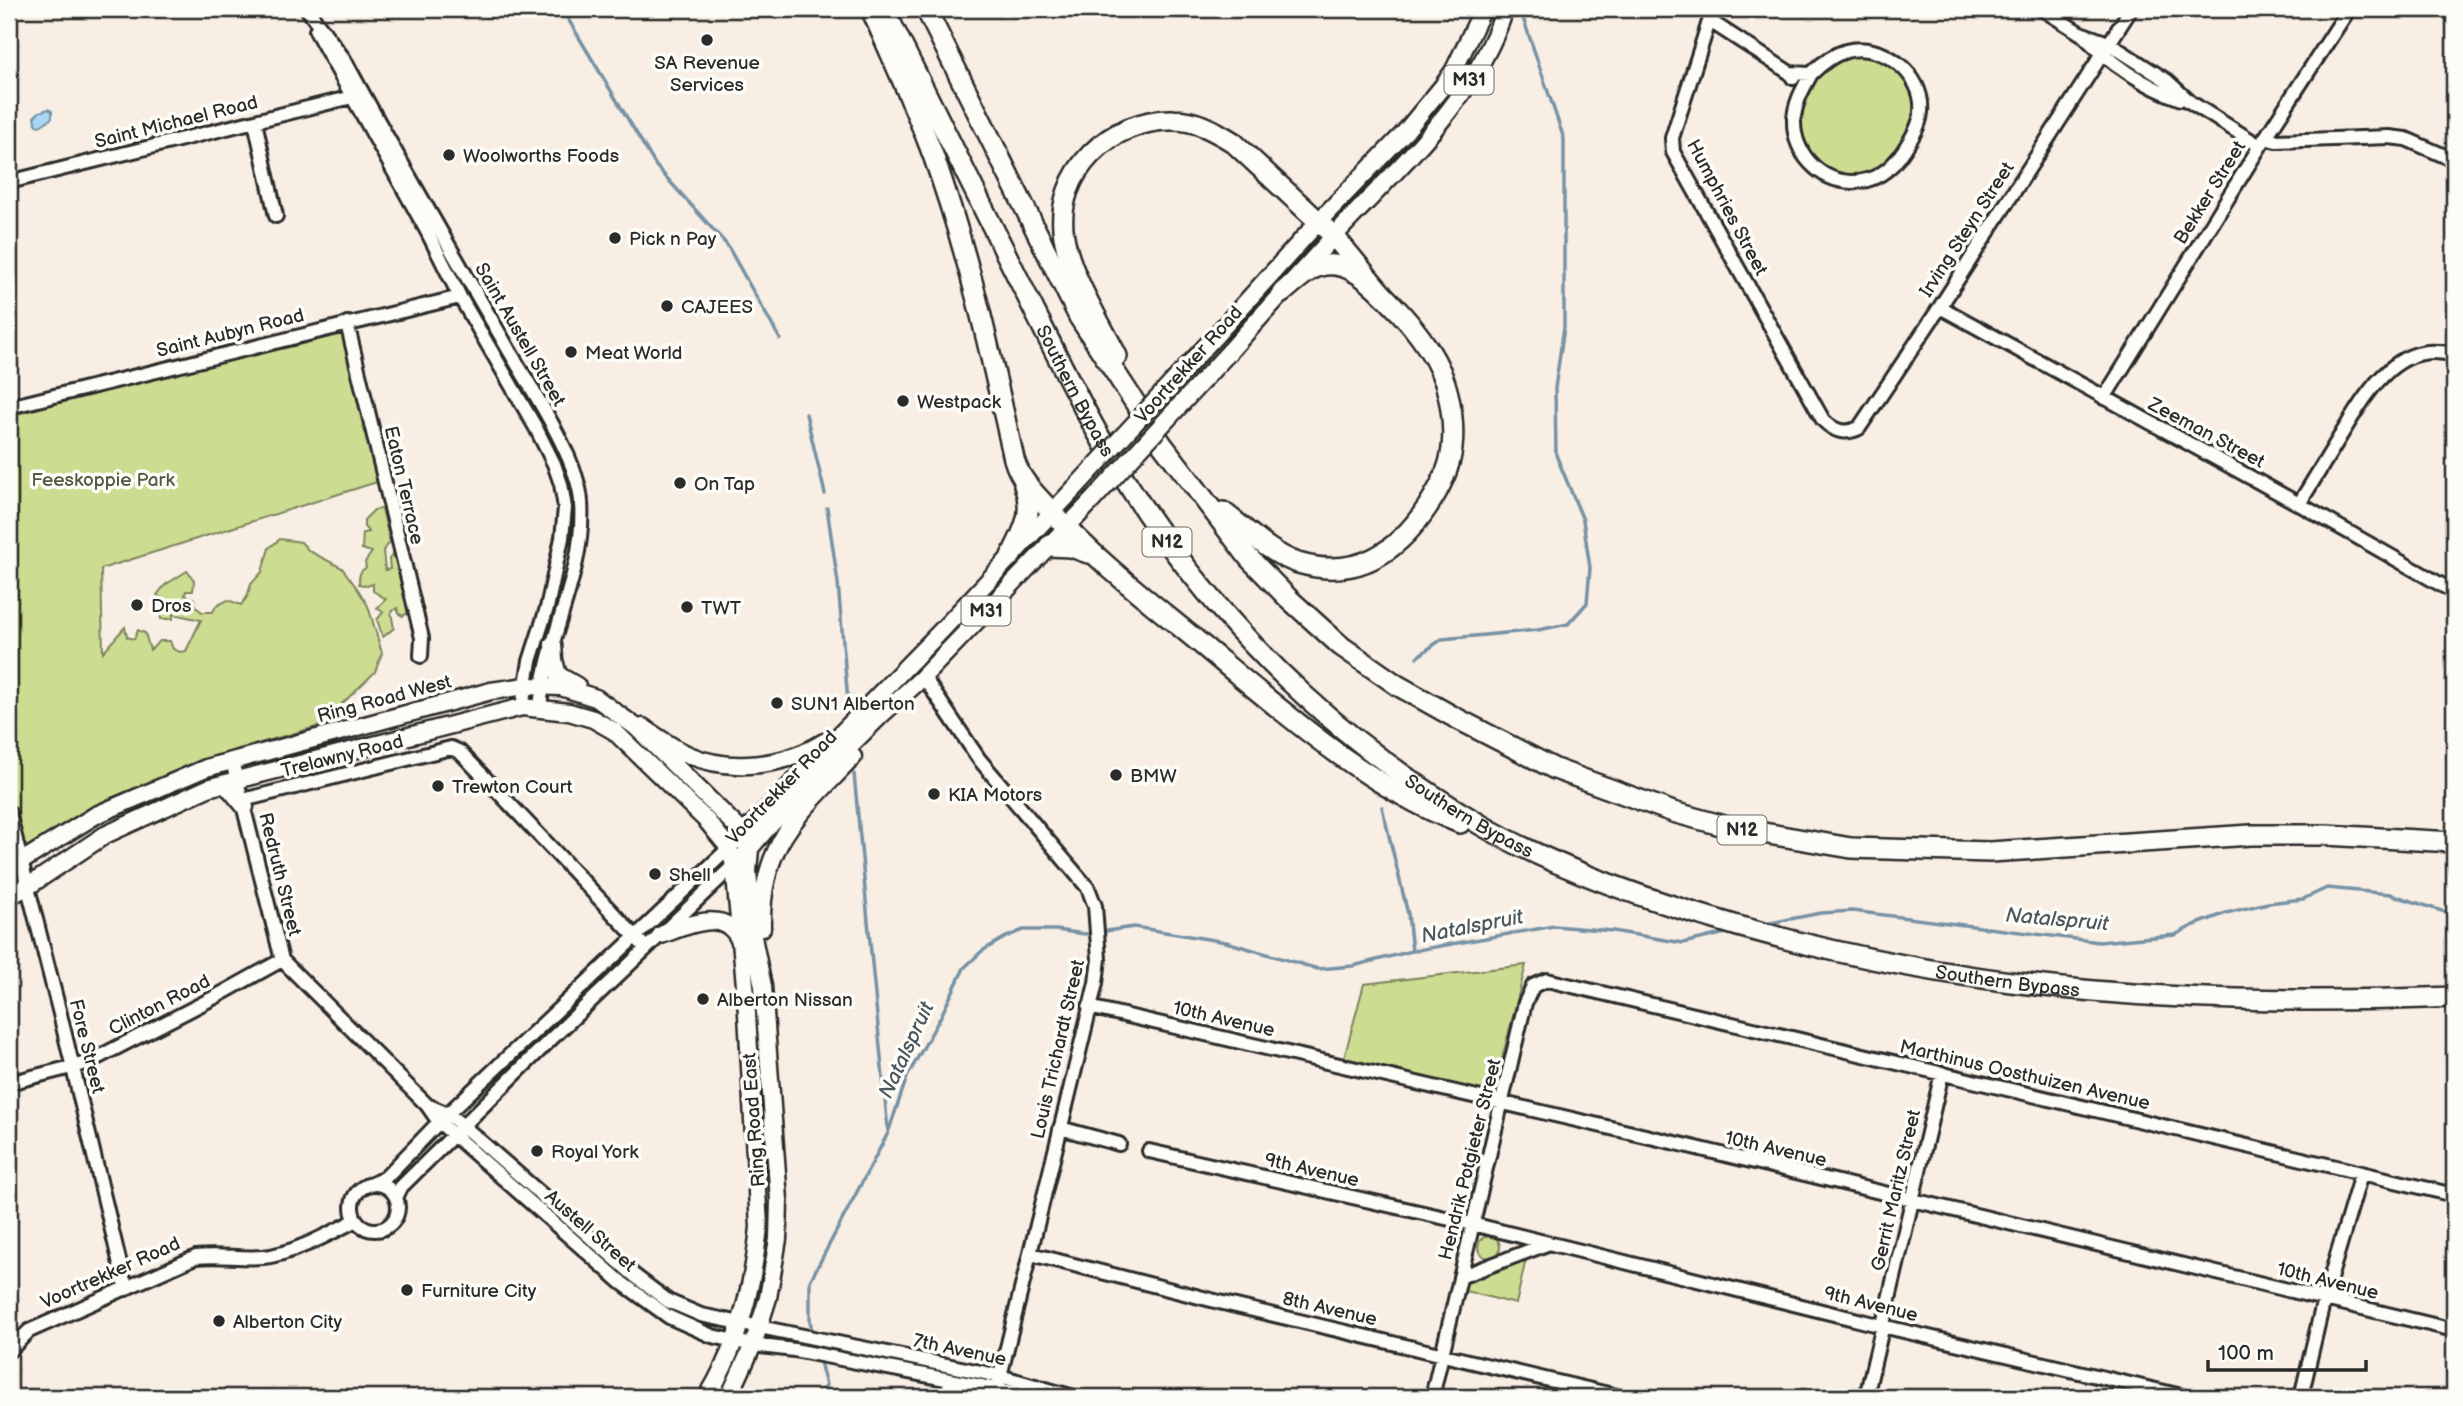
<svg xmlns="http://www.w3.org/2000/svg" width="2463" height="1406" font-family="'Balsamiq Sans',sans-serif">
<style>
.green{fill:#ccdd91;stroke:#7c845e;stroke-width:2}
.water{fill:#aad6f6;stroke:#7792a5;stroke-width:2}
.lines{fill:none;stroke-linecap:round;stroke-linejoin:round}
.stream{stroke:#7792a5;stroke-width:3.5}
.minor-casing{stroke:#2b2b2b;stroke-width:18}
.major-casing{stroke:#2b2b2b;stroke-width:21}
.highway-casing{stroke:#2b2b2b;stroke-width:24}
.minor{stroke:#fdfcf7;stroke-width:12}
.major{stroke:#fdfcf7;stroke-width:16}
.highway{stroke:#fdfcf7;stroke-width:19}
.major-bridge-casing{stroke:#2b2b2b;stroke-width:21;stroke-linecap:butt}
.major-bridge{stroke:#fdfcf7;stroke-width:16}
.poi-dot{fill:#2b2b2b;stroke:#fdfcf7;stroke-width:2.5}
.labels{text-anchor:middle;stroke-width:7;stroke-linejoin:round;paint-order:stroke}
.shield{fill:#fdfcf7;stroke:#6a6a68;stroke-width:2}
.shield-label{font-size:18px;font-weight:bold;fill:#2b2b2b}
.poi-label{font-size:19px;fill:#2b2b2b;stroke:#fdfcf7;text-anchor:start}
.street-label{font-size:19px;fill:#2b2b2b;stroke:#fdfcf7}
.park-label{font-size:19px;fill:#535844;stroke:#fdfcf7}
.water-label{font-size:21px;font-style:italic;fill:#4b565e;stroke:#fdfcf7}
</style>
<rect width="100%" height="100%" fill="#f8eee3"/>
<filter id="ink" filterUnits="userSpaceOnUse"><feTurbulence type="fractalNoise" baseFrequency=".0143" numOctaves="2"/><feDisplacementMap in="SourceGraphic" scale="14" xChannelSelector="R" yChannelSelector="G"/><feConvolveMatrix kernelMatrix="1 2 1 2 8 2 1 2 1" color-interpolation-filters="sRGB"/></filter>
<g filter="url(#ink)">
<path class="green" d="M 1860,55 C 1966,69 1893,211 1827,172 C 1821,169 1817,161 1812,157 C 1809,153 1804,148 1802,144 C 1793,122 1804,86 1821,70 C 1832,60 1846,57 1860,55 Z
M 344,330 L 380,481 L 101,569 L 103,652 L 125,627 L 127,637 L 134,639 L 138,630 L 145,633 L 150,650 L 160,641 L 170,641 L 173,649 L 180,652 L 186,651 L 201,620 L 173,614 L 173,619 L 161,619 L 159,610 L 163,599 L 157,595 L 165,585 L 187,571 L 194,580 L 193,591 L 186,591 L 185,595 L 194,599 L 196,607 L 202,612 L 213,612 L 216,606 L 228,600 L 241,605 L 247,597 L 251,584 L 262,572 L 269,548 L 280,539 L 301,542 L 309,551 L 342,568 L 357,588 L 368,606 L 382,653 L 375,672 L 319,726 L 211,757 L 106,800 L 23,858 L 9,803 L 9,416 Z
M 382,509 L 390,542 L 383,551 L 385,570 L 390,569 L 389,559 L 393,554 L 398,556 L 412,610 L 403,616 L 399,614 L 397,608 L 391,612 L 394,628 L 383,637 L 377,620 L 383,612 L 377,608 L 386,599 L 373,591 L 373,584 L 367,586 L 359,584 C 359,576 359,571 366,568 L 365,562 L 372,552 L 362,549 L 363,533 L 369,532 L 364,527 L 364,520 L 374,510 Z
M 1526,965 L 1493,1094 L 1344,1058 L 1364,984 Z
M1478 1247a11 11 0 1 1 22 0a11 11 0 1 1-22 0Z
M 1527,1254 L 1516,1304 L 1465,1291 L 1468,1278 Z"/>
<path class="water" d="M 48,109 L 52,111 L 52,118 L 40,126 L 36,125 L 34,117 L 39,112 Z"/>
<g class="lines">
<path class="stream" d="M 562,9 L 656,166 L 727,245 L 780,339
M 806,414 L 825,494
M 827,508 L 838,583 L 848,702
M 1417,657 L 1442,639 L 1538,630 L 1568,624 L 1587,603 L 1590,568 L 1583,520 L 1556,455 L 1555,388 L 1564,327 L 1564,139 L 1520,9
M 854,774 L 888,1131
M 1382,807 L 1408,914 L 1412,951
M 1765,924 L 1821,913 L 1852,911 L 2099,942 L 2175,935 L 2192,926 L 2226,913 L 2268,903 L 2303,899 L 2327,888 L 2390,894 L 2454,915
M 813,1334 L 810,1321 L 810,1281 L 888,1133 L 907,1077 L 941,1016 L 964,968 L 982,951 L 1006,937 L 1023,930 L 1056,930 L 1085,934 L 1134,927 L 1226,942 L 1318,969 L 1353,966 L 1412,951 L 1554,926 L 1613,931 L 1683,943 L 1730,932
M 819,1358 L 826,1385 L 822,1397"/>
<g class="minor-casing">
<path id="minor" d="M 307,9 L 344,59 C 396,155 451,250 506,345 C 528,384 579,459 581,502 C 586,574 545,638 540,709
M 1713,9 L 1672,138 L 1673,152 L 1823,420 C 1834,431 1844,435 1859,428 L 1940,307 L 2131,9
M 2042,9 L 2080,33 L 2108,43 L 2166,80 L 2190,102 L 2260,146
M 1710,21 L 1790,73 L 1793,78
M 316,31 L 428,233 L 460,297 L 536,428 L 554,464 L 561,484 L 565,508 L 562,538 L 547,608 L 530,661 L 522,707
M 2083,35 C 2109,62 2145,87 2181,99
M 1790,73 L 1811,74 C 1820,65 1832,55 1846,51 C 1881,41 1925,74 1921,112 C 1920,126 1911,139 1904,150 C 1892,169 1875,182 1852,182 C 1818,181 1793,152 1794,119 C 1795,102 1803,89 1811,74
M 255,122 L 276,216
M 2265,138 L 2276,141 L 2389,137 L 2406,139 L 2454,160
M 9,182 L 352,97
M 1940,307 L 2299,504 L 2454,592
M 347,323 L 422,638 L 421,656
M 2104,398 L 2262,143 L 2349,9
M 9,407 L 460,297
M 2299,504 C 2313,481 2327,458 2341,435 C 2367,393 2397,338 2454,355
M 923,676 L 979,759 L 1088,888 L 1095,906 L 1099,959 L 1096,983 L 995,1397
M 232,761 L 282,960 L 427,1105 L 439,1122 L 622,1283 L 669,1317 L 712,1336 L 753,1345 L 794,1350 L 1039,1397
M 243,800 L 451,748 L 460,752 L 486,779 L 646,948
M 9,813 L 60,1014 L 126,1289
M 1089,1007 L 1680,1144 L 2454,1330
M 9,1083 L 87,1063 L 217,996 L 282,960
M 429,1106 L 448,1114 L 462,1125 L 635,1276 L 668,1301 L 701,1315 L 1000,1376 L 1074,1397
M 1060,1128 L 1119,1144
M 1149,1151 L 1472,1224 L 1882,1326 L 2186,1397
M 372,1184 L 386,1177 L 439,1122 L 729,848
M352 1207a23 23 0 1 1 46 0a23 23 0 1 1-46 0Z
M 396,1198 L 401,1187 L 549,1041 L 734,865
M 1031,1254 L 1219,1302 L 1621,1397
M 1460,1277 L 1547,1244
M 9,1351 L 29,1331 L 196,1257 C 219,1254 240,1259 263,1257 C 291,1255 331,1233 356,1220
M 949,1384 L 968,1397
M 1432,1397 L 1525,1003 L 1533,986 L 1547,980 L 2454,1195
M 1866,1397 L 1942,1073
M 2301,1397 L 2324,1299 L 2361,1174"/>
</g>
<g class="major-casing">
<path id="major" d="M 1218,333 L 1319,221 L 1405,132 L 1442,87 L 1454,70 L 1483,9
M 1230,351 C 1269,307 1308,264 1348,221 C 1408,158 1478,94 1505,9
M 553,644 L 554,660 L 558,675 L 577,686
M 643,727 C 657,737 673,748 689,755 C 731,773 786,766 824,742
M 222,784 L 230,789 L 245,807
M 736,841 L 941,631 L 1074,489
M 745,854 L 769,826 L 881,715 L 920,680 L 1089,504
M 9,869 L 96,815 L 206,768 L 491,691 L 526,686 L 561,687 L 596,698 L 636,727 L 744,834 L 750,849 L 748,871 L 753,937 L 763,986 L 779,1200 L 778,1239 L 768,1298 L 753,1345 L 729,1397
M 9,896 L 27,887 L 105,835 L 208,788 L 237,780 L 522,707 L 569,712 L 593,719 L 614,731 L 707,821 L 729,848 L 734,865 L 746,996 L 759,1227 C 753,1286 739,1346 707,1397
M 762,928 C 760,842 799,815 853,757
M 661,935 C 687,926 727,906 740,942"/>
</g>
<g class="highway-casing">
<g id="highway">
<path d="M 871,9 C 892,57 915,106 933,155 C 969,254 991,356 1014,459 C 1020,480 1035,494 1050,510 C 1087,551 1130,586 1173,621 C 1261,692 1354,781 1460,823"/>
<path id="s1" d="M 884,9 C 931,103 978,198 1025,292 C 1066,374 1106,458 1160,532 C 1248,654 1351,749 1481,825 C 1545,862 1618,889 1688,911 C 1943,992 2189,1008 2454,997"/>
<path d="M 926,9 L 1079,317 L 1162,444 L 1249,558 L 1288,598 L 1341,646 L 1397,685 L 1454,717 L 1555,769 L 1673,812 L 1728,827 L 1851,848 L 1990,852 L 2251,835 L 2325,835 L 2454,842"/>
<path d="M 1117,356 C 1099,320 1071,277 1064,237 C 1053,173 1111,118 1174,120 C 1196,120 1215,131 1233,142 L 1334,236 L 1382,294"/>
<path d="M 1223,512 C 1246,529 1270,554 1298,563 C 1356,580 1397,553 1428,506 C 1440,488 1450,469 1452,448 C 1454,430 1452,411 1448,394 C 1440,358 1415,327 1389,301 C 1370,281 1341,253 1311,270 C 1301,276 1291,285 1282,293"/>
<path d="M 1049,546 L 1071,547 L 1088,553"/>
<path d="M 1011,556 C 1023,532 1035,513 1024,485"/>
</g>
</g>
<use href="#minor" class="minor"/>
<use href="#major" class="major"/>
<use href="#highway" class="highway"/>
<g class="major-bridge-casing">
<path id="major-bridge" d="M 1074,489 L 1218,333
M 1089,504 L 1230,351"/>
</g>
<use href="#major-bridge" class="major-bridge"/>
</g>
</g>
<g class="poi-dot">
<circle cx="707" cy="40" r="7"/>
<circle cx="449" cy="155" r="7"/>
<circle cx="615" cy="238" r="7"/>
<circle cx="667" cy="306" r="7"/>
<circle cx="571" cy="352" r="7"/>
<circle cx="903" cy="401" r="7"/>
<circle cx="680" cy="483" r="7"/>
<circle cx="137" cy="605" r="7"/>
<circle cx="687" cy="607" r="7"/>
<circle cx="777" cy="703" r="7"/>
<circle cx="1116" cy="775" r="7"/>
<circle cx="438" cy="786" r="7"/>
<circle cx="934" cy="794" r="7"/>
<circle cx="655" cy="874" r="7"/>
<circle cx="703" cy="999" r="7"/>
<circle cx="537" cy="1151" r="7"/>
<circle cx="407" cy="1290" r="7"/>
<circle cx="219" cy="1321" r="7"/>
</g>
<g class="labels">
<g class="shield">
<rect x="1444.5" y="65.5" width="49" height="29" rx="5"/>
<rect x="1142.5" y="527.5" width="49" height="29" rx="5"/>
<rect x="961.5" y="596.5" width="49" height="29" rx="5"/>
<rect x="1717.5" y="815.5" width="49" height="29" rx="5"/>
</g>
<g class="shield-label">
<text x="1469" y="86">M31</text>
<text x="1167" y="548">N12</text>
<text x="986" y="617">M31</text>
<text x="1742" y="836">N12</text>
</g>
<g class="poi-label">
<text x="707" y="69" text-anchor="middle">SA Revenue<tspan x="707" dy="22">Services</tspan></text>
<text x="463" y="162">Woolworths Foods</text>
<text x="629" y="245">Pick n Pay</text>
<text x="681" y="313">CAJEES</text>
<text x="585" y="359">Meat World</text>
<text x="917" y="408">Westpack</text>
<text x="694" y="490">On Tap</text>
<text x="151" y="612">Dros</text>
<text x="701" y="614">TWT</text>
<text x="791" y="710">SUN1 Alberton</text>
<text x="1130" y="782">BMW</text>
<text x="452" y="793">Trewton Court</text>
<text x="948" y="801">KIA Motors</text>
<text x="669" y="881">Shell</text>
<text x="717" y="1006">Alberton Nissan</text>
<text x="551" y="1158">Royal York</text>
<text x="421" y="1297">Furniture City</text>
<text x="233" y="1328">Alberton City</text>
</g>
<g class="street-label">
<text transform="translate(176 121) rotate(-14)" y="7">Saint Michael Road</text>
<text transform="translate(2209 192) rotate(-58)" y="7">Bekker Street</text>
<text transform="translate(1728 207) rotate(62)" y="7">Humphries Street</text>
<text transform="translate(1966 229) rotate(-57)" y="7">Irving Steyn Street</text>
<text transform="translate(230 332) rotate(-14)" y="7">Saint Aubyn Road</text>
<text transform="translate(521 334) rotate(60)" y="7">Saint Austell Street</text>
<text transform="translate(1188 364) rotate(-48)" y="7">Voortrekker Road</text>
<text dy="7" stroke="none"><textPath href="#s1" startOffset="427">Southern Bypass</textPath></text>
<text transform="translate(2207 432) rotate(28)" y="7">Zeeman Street</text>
<text transform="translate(405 485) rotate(77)" y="7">Eaton Terrace</text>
<text transform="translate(384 698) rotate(-15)" y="7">Ring Road West</text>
<text transform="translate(342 755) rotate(-14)" y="7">Trelawny Road</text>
<text transform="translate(781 787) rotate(-46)" y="7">Voortrekker Road</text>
<text dy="7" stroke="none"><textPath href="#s1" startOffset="1015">Southern Bypass</textPath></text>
<text transform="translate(281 874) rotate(76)" y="7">Redruth Street</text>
<text dy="7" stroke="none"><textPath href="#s1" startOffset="1582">Southern Bypass</textPath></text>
<text transform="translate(159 1004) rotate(-27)" y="7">Clinton Road</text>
<text transform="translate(1224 1018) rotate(13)" y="7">10th Avenue</text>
<text transform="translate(88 1046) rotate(76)" y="7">Fore Street</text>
<text transform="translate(1057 1049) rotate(-77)" y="7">Louis Trichardt Street</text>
<text transform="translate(2025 1074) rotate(13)" y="7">Marthinus Oosthuizen Avenue</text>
<text transform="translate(753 1120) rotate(-94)" y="7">Ring Road East</text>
<text transform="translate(1776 1148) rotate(13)" y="7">10th Avenue</text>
<text transform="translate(1469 1159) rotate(-76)" y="7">Hendrik Potgieter Street</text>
<text transform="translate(1312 1169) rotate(13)" y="7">9th Avenue</text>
<text transform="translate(1895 1190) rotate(-77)" y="7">Gerrit Maritz Street</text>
<text transform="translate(591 1230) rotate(41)" y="7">Austell Street</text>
<text transform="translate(110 1272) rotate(-24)" y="7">Voortrekker Road</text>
<text transform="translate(2328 1280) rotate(14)" y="7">10th Avenue</text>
<text transform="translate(1871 1303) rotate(14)" y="7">9th Avenue</text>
<text transform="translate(1330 1308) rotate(13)" y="7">8th Avenue</text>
<text transform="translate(960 1349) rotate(12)" y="7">7th Avenue</text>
</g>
<g class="park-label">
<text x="103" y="486">Feeskoppie Park</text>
</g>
<g class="water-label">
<text transform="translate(2057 919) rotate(5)" y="7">Natalspruit</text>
<text transform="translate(1472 926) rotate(-11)" y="7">Natalspruit</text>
<text transform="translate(906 1050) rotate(-65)" y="7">Natalspruit</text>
</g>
</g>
<rect width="2463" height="1406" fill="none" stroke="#fdfcf7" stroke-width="35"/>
<rect x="18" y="18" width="2428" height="1371" fill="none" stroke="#2b2b2b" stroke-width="2.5" filter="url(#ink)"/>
<path d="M2208 1360v10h158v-10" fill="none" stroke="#2b2b2b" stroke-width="3.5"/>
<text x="2218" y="1360" font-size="21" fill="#2b2b2b" stroke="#fdfcf7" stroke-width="5" paint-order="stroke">100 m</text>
</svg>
